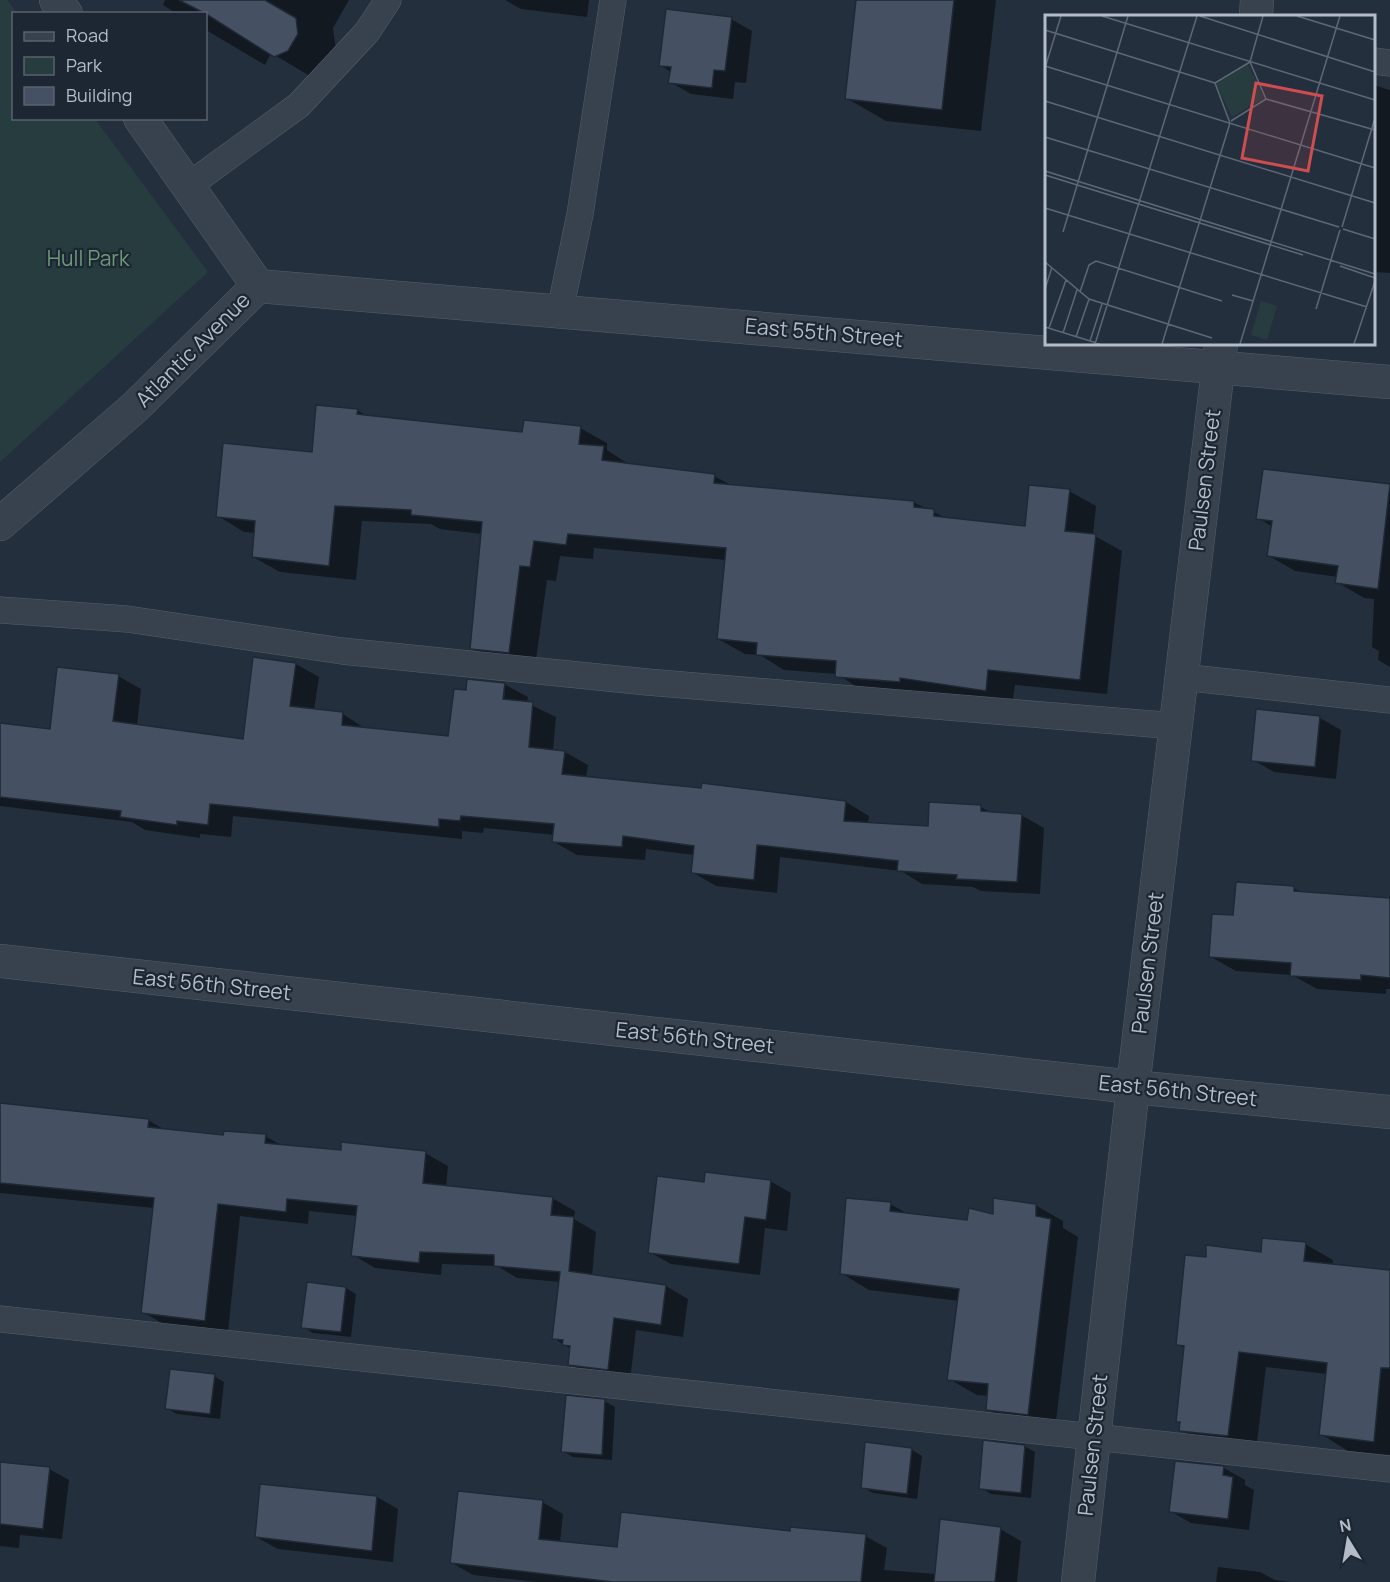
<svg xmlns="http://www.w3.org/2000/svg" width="1390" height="1582" font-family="Manrope,sans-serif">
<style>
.green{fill:#263c3f}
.shadow{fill:#0007;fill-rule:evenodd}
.building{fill:#455162;stroke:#1f2835;stroke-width:1.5}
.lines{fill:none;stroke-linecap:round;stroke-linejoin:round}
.service-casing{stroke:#565f6c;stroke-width:27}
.minor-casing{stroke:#565f6c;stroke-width:34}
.tertiary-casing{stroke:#565f6c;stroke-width:34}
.service{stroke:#38414e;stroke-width:26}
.minor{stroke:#38414e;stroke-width:33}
.tertiary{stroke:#38414e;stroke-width:33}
.labels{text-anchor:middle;stroke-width:4.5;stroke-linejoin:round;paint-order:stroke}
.park-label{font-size:21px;fill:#6b9a76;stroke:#1d2633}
.street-label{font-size:21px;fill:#b4bcc9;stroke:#1d2633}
.inset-road{fill:none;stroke:#5e6776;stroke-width:1.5}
.view{fill:#ce4d50;fill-opacity:0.15;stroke:#ce4d50;stroke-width:3}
.inset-edge{fill:none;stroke:#b4bcc9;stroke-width:3}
</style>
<rect width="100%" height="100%" fill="#242f3e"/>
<path class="green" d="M 0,0 L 7,0 L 17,13 L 14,14 L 14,118 L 95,119 L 208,272 L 0,462 Z"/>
<path class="shadow" d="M 165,0 L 349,0 L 333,28 L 337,58 L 315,79 L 271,53 L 265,65 L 206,30 L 206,14 L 177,14 L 163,5 Z
M 505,0 L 589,0 L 587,17 L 521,9 Z
M 857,0 L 996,0 L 981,131 L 886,121 L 846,98 Z
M 731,19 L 752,31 L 746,83 L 735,82 L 733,99 L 691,94 L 670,82 L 671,72 L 660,65 Z
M 1374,85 L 1390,90 L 1390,273 L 1374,272 Z
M 357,410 L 369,417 L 524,434 L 580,428 L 607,443 L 607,450 L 630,465 L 714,476 L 733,486 L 913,502 L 948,519 L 1026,528 L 1069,491 L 1096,506 L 1093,535 L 1122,551 L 1107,694 L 1015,685 L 1012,706 L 927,692 L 926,696 L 863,691 L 837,674 L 784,670 L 760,655 L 745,654 L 718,639 L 726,560 L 594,548 L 593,559 L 560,556 L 556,581 L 547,580 L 535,667 L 498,664 L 472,648 L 482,534 L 440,529 L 431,524 L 362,521 L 356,580 L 280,572 L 253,557 L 255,533 L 244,532 L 218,516 L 313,453 Z
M 1264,470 L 1390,486 L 1390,667 L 1378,660 L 1379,651 L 1372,647 L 1374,599 L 1364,598 L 1337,582 L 1338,577 L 1295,571 L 1269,556 L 1273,527 L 1258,518 Z
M 296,664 L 319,677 L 314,710 L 343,714 L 366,729 L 450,737 L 468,692 L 504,684 L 528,697 L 527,703 L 556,717 L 553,751 L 565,752 L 588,765 L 586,778 L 846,802 L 869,816 L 868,824 L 929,827 L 930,803 L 981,807 L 992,813 L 1021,815 L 1044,828 L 1040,894 L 981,891 L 973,887 L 922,884 L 901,871 L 780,857 L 777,893 L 716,886 L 692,872 L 694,855 L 646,849 L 645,860 L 577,855 L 554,842 L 555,835 L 484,828 L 483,833 L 462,831 L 462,839 L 233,816 L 231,837 L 200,834 L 200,838 L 145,830 L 132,822 L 0,806 L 0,738 L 52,731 L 118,676 L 141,689 L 137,726 L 245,741 ZM 502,693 L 505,693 L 503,706 Z
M 1257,711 L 1320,718 L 1341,730 L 1336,779 L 1274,772 L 1253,760 Z
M 1294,888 L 1302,893 L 1390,901 L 1390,989 L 1386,989 L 1386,994 L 1317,989 L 1292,975 L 1236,971 L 1211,957 L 1234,917 Z
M 0,1104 L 148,1120 L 165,1130 L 225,1137 L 265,1136 L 283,1146 L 342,1152 L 425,1153 L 448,1166 L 446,1187 L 552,1198 L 575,1211 L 574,1219 L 596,1232 L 592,1276 L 666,1286 L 688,1299 L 683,1337 L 636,1330 L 630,1381 L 592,1377 L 570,1364 L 571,1349 L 553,1338 L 560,1282 L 517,1278 L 497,1266 L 442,1264 L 441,1275 L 375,1268 L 353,1255 L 357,1216 L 309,1211 L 308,1224 L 240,1216 L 228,1333 L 165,1325 L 143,1312 L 154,1208 L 0,1193 Z
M 770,1181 L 791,1193 L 787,1231 L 765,1228 L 760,1275 L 671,1264 L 649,1252 L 706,1184 Z
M 890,1204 L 910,1215 L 968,1222 L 1035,1205 L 1063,1221 L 1063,1228 L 1078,1237 L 1055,1430 L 1015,1426 L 987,1409 L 989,1396 L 977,1395 L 949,1379 L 959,1301 L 869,1290 L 841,1273 Z
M 1305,1244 L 1333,1260 L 1332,1266 L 1390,1272 L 1390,1455 L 1348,1451 L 1321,1434 L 1327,1374 L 1266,1367 L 1256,1451 L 1208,1446 L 1181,1430 L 1181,1423 L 1178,1421 L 1186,1349 L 1178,1344 L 1207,1259 L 1262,1253 Z
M 346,1288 L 356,1294 L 351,1337 L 313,1333 L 303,1327 Z
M 214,1376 L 224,1382 L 220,1419 L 177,1414 L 166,1408 Z
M 604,1401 L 615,1407 L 612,1460 L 573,1457 L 563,1451 Z
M 1024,1446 L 1035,1452 L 1031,1498 L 991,1494 L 981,1488 Z
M 912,1450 L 922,1456 L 917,1499 L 873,1493 L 862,1487 Z
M 0,1462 L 49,1469 L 69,1480 L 62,1539 L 20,1535 L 19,1548 L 0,1546 Z
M 1176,1463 L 1224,1468 L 1245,1480 L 1245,1485 L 1254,1490 L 1249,1530 L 1191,1523 L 1170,1511 Z
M 377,1497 L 398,1509 L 393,1562 L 278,1549 L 256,1537 Z
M 542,1502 L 563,1514 L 560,1543 L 619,1548 L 791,1533 L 865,1536 L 887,1548 L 884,1570 L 936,1574 L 1000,1529 L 1021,1541 L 1017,1582 L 537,1582 L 473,1575 L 452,1563 Z
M 1218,1567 L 1260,1572 L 1275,1580 L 1291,1582 L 1216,1582 Z"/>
<path class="building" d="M 179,0 L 265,0 L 296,18 L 298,34 L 288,51 L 274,57 L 206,14 Z
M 856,0 L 954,0 L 942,110 L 845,99 Z
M 666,9 L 732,17 L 725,71 L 714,70 L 712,88 L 668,83 L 671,67 L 659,66 Z
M 316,405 L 358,409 L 357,414 L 522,432 L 524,420 L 581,426 L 579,444 L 604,446 L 602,460 L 715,474 L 714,483 L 914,501 L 914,507 L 934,509 L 934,516 L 1025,526 L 1029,485 L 1070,489 L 1065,531 L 1096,534 L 1080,680 L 988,670 L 986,691 L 900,678 L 900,682 L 835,677 L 836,661 L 756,655 L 757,643 L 717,639 L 726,548 L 568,534 L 566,545 L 534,541 L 530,567 L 520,566 L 509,653 L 470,649 L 482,522 L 411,515 L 411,510 L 335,506 L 329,566 L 252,557 L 255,521 L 216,517 L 223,443 L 312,452 Z
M 1263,469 L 1390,484 L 1378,589 L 1335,583 L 1338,566 L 1267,556 L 1272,521 L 1256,519 Z
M 253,657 L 296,663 L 290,706 L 343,712 L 342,725 L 448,736 L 454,689 L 466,690 L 467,679 L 505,683 L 503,699 L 533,702 L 529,747 L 565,751 L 562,774 L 701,788 L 702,783 L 846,801 L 844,821 L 928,826 L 929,802 L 981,805 L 981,811 L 1022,814 L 1017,882 L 956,879 L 957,875 L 897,871 L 898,861 L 757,845 L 754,880 L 691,873 L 694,846 L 623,836 L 622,847 L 552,842 L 554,824 L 461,816 L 460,821 L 439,819 L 439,827 L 210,804 L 208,825 L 177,821 L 177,825 L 120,817 L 121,811 L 0,797 L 0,723 L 50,729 L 57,667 L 119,674 L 113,721 L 243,739 Z
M 1256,709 L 1320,716 L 1315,767 L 1251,761 Z
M 1236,882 L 1294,886 L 1294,891 L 1390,898 L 1390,978 L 1361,975 L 1361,980 L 1290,976 L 1291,963 L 1209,957 L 1212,914 L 1233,915 Z
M 0,1103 L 149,1119 L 148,1127 L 223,1135 L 224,1131 L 266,1134 L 265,1143 L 341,1150 L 341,1142 L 426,1151 L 423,1183 L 553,1197 L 551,1215 L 574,1217 L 569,1271 L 666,1285 L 661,1325 L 614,1318 L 608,1370 L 568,1365 L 570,1346 L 562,1345 L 563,1340 L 552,1339 L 560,1272 L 494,1266 L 494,1255 L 420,1252 L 419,1263 L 351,1256 L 357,1206 L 287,1199 L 286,1212 L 218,1204 L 205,1321 L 141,1313 L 154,1198 L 0,1183 Z
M 705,1172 L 771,1180 L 766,1220 L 745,1217 L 739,1264 L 648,1253 L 657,1176 L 704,1182 Z
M 846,1198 L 891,1202 L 890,1211 L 967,1220 L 969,1208 L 993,1214 L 993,1198 L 1036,1204 L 1036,1216 L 1051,1219 L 1028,1415 L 986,1410 L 988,1384 L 947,1380 L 959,1289 L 840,1274 Z
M 1262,1238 L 1306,1242 L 1304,1261 L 1390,1270 L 1390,1368 L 1381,1368 L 1374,1442 L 1319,1435 L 1327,1363 L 1239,1352 L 1228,1436 L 1179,1431 L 1180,1422 L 1176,1422 L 1184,1346 L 1176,1345 L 1185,1255 L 1206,1257 L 1206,1245 L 1261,1252 Z
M 307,1282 L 346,1287 L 341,1332 L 301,1328 Z
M 170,1369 L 215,1374 L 210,1414 L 165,1409 Z
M 566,1395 L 605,1399 L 602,1455 L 561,1452 Z
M 983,1440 L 1025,1445 L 1021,1493 L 979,1489 Z
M 865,1442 L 912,1448 L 907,1494 L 861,1488 Z
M 1175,1461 L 1224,1466 L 1223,1475 L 1233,1477 L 1228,1519 L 1169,1512 Z
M 0,1462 L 50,1467 L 43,1529 L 0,1524 Z
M 260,1484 L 377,1496 L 372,1551 L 255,1537 Z
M 458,1491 L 543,1500 L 539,1539 L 617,1547 L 621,1512 L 790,1531 L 790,1527 L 866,1534 L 861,1582 L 613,1582 L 450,1563 Z
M 940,1519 L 1001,1527 L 995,1582 L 934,1582 Z"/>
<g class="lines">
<g class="service-casing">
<path id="service" d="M 1374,61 L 1390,63
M 188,186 L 299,105 L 367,32 L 388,0
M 560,311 L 580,214 L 613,0
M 0,610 L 127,619 L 342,651 L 647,682 L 1176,726
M 1182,677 L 1390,700
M 0,1319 L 1390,1469"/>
</g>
<g class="minor-casing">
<path id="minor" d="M 56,0 L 66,14
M 140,118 L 258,286
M 258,286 L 1390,382
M 0,524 L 134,408 L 258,286
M 0,961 L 1133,1087 L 1390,1112"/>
</g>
<g class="tertiary-casing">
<path id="tertiary" d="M 1256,16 L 1257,0
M 1078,1582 L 1133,1087 L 1221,344"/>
</g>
<use href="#service" class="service"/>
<use href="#minor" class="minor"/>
<use href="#tertiary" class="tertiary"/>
</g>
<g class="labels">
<g class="park-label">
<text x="88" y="266">Hull Park</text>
</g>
<g class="street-label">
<text transform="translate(824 333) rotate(5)" y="7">East 55th Street</text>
<text transform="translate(193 350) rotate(-45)" y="7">Atlantic Avenue</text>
<text transform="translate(1205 480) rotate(-83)" y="7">Paulsen Street</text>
<text transform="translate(1148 963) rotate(-83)" y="7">Paulsen Street</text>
<text transform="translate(212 985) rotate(6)" y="7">East 56th Street</text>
<text transform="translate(695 1038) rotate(6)" y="7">East 56th Street</text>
<text transform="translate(1178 1091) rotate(6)" y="7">East 56th Street</text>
<text transform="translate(1093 1445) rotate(-84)" y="7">Paulsen Street</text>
</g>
</g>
<g transform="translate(1045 15)">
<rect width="330" height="330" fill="#242f3e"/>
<path d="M 203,49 L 219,83 L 187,102 L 171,69 ZM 216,286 L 232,291 L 222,325 L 206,320 Z" fill="#263c3f"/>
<path class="inset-road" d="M 57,1 L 330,85M 155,1 L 330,57M 218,1 L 205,47 L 221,84M 252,1 L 330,25M 0,15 L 170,68M 0,51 L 330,153M 0,53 L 16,1M 170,68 L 205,47M 221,84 L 330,115M 0,86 L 330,188M 186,106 L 221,84M 0,122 L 294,212M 0,156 L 330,259M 0,160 L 258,240M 0,193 L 322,292M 297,212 L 330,103M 298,214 L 330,224M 18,217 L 83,1M 0,247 L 44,284 L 167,323M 295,251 L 330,263M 0,274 L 7,252M 35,277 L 44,250 L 51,246 L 177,286M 187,280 L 208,286M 271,294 L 295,215M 0,312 L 55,329M 4,313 L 21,265M 18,318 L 32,275M 31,322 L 44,284M 45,326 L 57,289M 50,329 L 152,1M 117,329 L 185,108 L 170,68M 195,329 L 295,1M 309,329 L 330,266"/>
<path class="view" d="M 211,68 L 277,81 L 263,156 L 197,143 Z"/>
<rect width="330" height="330" class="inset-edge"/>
</g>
<rect x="12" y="12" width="195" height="108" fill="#1d2633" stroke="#59626f" stroke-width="1.5"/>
<rect x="24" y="32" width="30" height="9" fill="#38414e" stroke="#59626f" stroke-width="1.5"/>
<text x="66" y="42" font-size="18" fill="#b4bcc9">Road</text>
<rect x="24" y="57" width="30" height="18" fill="#263c3f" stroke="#59626f" stroke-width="1.5"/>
<text x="66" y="72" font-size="18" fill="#b4bcc9">Park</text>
<rect x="24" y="87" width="30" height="18" fill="#455162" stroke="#59626f" stroke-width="1.5"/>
<text x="66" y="102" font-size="18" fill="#b4bcc9">Building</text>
<g transform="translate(1348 1540) rotate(349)" stroke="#1d2633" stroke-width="4.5" paint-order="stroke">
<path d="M0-4.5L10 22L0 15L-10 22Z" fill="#b4bcc9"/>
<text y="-9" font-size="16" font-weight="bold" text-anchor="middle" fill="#b4bcc9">N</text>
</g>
</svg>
